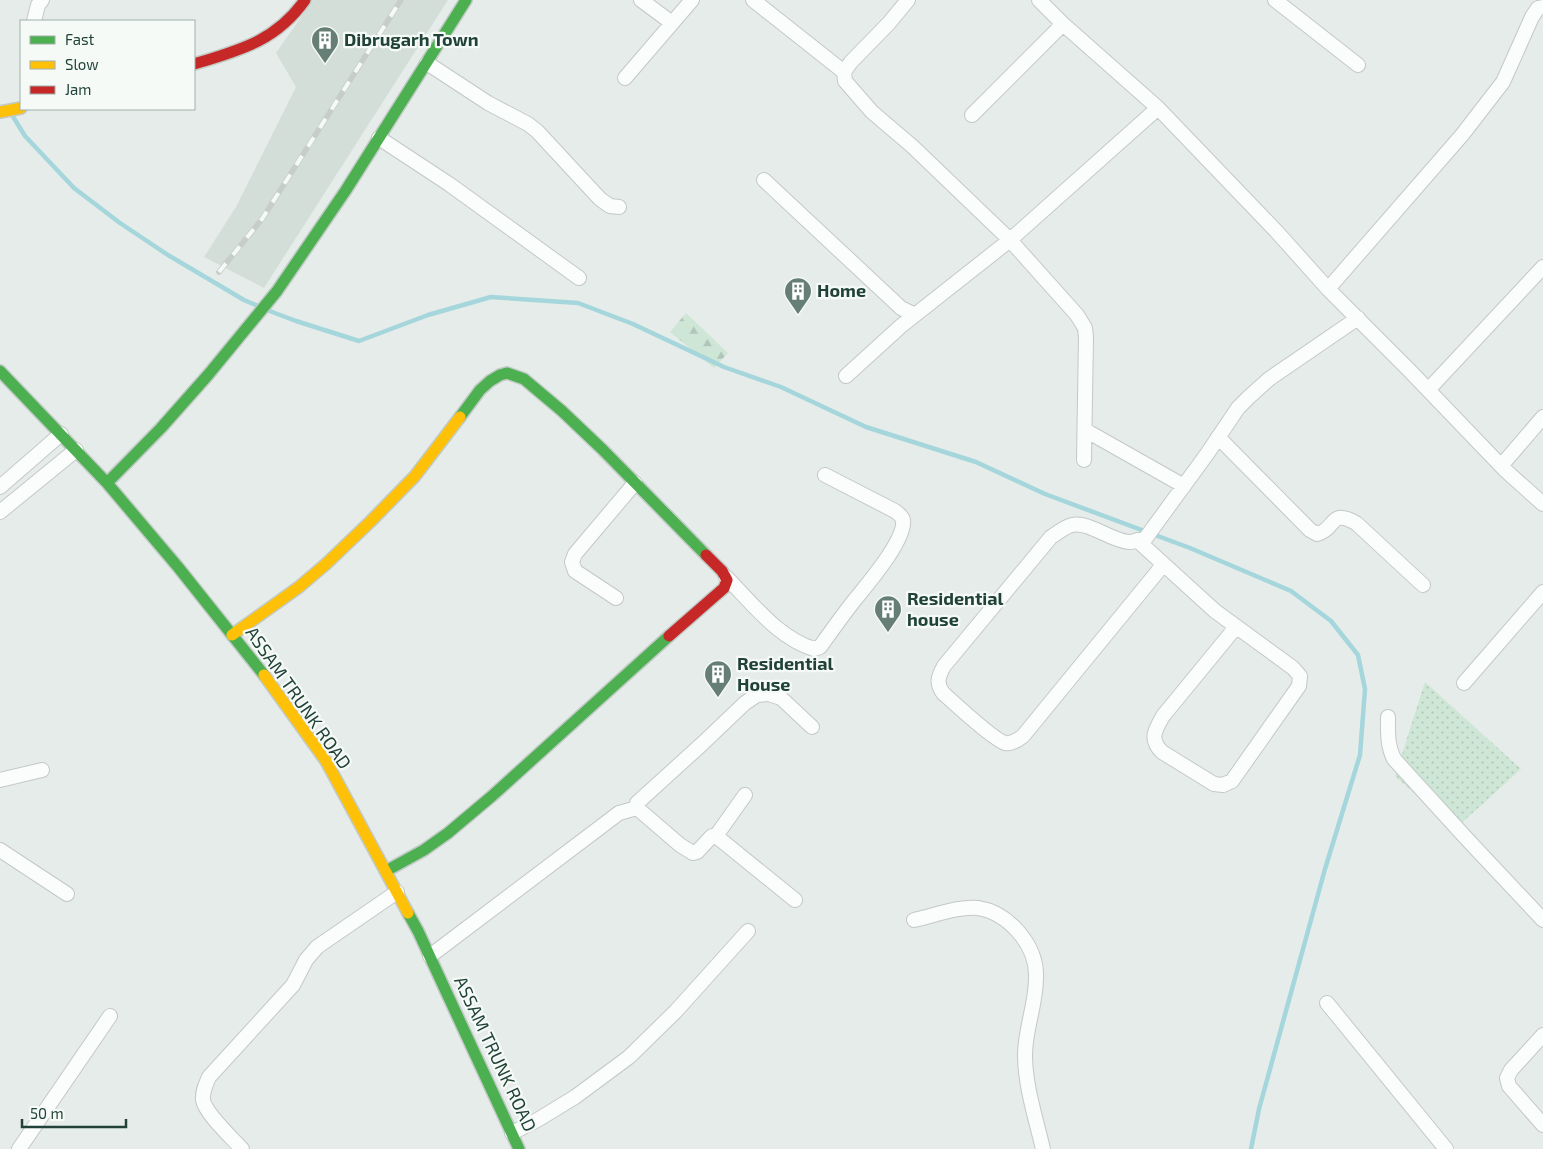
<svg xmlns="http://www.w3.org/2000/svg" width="1543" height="1149" font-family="'Exo 2',sans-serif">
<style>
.built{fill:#d3ded9}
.forest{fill:url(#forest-firs)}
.park{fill:url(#park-dots)}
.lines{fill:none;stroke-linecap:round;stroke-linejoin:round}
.stream{stroke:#a4d6dc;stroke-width:4.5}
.street-casing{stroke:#c3c9c6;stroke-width:16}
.fast-casing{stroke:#c1cac6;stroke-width:14}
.slow-casing{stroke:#c1cac6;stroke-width:14}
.jam-casing{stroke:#c1cac6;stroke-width:14}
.street{stroke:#fbfcfc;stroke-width:14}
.fast{stroke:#4caf50;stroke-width:11}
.slow{stroke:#ffc107;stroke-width:11}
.jam{stroke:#c62828;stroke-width:11}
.rail-casing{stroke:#c7cdca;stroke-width:5.5}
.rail{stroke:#f5faf7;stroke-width:4;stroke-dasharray:11;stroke-linecap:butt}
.labels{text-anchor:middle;stroke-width:4.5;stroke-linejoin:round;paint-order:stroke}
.poi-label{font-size:18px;font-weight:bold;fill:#214238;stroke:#f5faf7;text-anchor:start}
.street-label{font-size:18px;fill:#214238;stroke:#f5faf7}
</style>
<defs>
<pattern id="forest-firs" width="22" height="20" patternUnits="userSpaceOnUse" patternTransform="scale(1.25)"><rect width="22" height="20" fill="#cee6d5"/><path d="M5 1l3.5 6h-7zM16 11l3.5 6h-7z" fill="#b1c6b8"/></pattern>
<pattern id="park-dots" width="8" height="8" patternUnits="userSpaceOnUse" patternTransform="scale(1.25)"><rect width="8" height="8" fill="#cee6d5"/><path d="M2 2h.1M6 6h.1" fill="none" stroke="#b1c6b8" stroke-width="1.8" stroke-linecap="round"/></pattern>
</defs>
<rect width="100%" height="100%" fill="#e6ece9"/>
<path class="built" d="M 313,0 L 448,0 L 264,288 L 204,257 L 236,207 L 296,87 L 276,53 Z"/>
<path class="forest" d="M 686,313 L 728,353 L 714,368 L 670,332 Z"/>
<path class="park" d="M 1425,682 L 1521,769 L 1455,829 L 1395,776 Z"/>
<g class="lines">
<path class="stream" d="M 12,115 L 25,136 L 74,188 L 120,223 L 168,255 L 244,300 L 258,306
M 267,310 L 296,321 L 359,341 L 428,315 L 491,297 L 578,303 L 633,324 L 724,367 L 781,387 L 866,427 L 976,462 L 1045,494 L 1190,548 L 1291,591 L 1331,621 L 1358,655 L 1365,689 L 1360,755 L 1325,869 L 1259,1109 L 1251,1149"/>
<g class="street-casing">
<path id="street" d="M 641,0 L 672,23
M 753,0 L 844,72
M 908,0 L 889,23 L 851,62 L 844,72 L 845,81 L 872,112 L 912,146 L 1010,240 L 1077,315 L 1085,328 L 1086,337 L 1084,460
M 1039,0 L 1063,24 L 1158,108 L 1277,232 L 1328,289 L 1409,370 L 1505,470 L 1543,504
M 1275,0 L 1358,65
M 34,21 L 38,5 L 42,0
M 427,63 L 488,103 L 528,124 L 537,131 L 600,199 L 610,206 L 619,207
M 625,78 L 692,0
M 972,115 L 1063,24
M 379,138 L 449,184 L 579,278
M 764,180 L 901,308 L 915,315
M 1328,289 L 1462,135 L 1503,82 L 1532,17 L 1538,8 L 1543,7
M 846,376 L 901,326 L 1010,240 L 1158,108
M 1428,390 L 1543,267
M 1085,430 L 1184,486
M 1218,437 L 1310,530 L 1317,534 C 1337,529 1329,508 1356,523 L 1423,585
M 1501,466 L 1543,417
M 0,487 L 61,434
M 0,512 L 76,450
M 1137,540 L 1215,611 L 1293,668 L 1300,676 L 1299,686 L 1294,693 L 1232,781 L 1223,785 L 1214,784 L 1162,752 C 1149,739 1155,730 1163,716 L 1236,627
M 1163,565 L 1023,736 C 1018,740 1012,744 1005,743 C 994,740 954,703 943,693 C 936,683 938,677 944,666 L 1051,537 C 1058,533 1064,527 1072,525 C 1089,521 1111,541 1129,542 C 1134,542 1140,540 1145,539 L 1207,454 L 1238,408 L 1249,397 L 1269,379 L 1358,318
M 726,577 C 752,603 778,638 814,649 L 820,647 C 830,633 840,619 850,606 C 863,589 906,541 903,520 C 902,516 899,514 895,511 L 825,475
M 616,598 L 575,571 L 572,562 L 575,554 L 635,483
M 1464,683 L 1543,592
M 1388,717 C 1388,732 1387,745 1394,759 L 1466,838 L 1543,920
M 0,780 L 42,770
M 637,808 L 637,803 L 702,744 L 745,703 L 757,695 L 769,694 L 781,698 L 812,727
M 716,836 L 745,795
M 0,850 L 67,894
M 914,920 C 934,916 958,906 978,908 C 1009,913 1036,945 1036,975 C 1037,1002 1025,1028 1025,1055 C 1025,1086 1036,1119 1043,1149
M 430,956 L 619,813 L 637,808 L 680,845 L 693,853 L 697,852 L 712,836 L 716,836 L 795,900
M 1327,1003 L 1446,1149
M 1543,1035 L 1511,1070 L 1507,1078 L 1509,1086 L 1543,1125
M 512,1133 L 539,1119 L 575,1097 L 629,1057 L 676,1011 L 748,931
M 19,1149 L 110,1016
M 242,1149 C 232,1138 205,1113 203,1100 C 202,1092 206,1084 209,1077 L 293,985 L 306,960 L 317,947 L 397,892"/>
</g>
<g class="fast-casing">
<path id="fast" d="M 0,371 L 107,483 L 178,567 L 264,675
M 460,417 L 480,390 L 490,381 L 500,375 L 507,373 L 524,379 L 562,411 L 603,450 L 706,555
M 107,483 L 161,428 L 208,375 L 277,291 L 346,190 L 466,0
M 386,871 L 424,850 L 448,833 L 492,796 L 669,636
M 408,913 L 418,931 L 519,1149"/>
</g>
<g class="slow-casing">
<path id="slow" d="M 0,112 L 21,108
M 232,635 L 299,587 L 326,564 L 371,521 L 415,476 L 460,417
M 264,675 L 326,761 L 408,913"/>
</g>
<g class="jam-casing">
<path id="jam" d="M 194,64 C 240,50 276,41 305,0
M 669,636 L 724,588 L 727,580 L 722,571 L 706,555"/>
</g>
<use href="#street" class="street"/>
<use href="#fast" class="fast"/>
<use href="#slow" class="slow"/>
<use href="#jam" class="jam"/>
<g class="rail-casing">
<path id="rail" d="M 219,272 L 262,219 L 401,0"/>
</g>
<use href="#rail" class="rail"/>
</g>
<defs>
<g id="building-pin" transform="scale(1.4375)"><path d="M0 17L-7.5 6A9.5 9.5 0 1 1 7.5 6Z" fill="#667e76" stroke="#f5faf7"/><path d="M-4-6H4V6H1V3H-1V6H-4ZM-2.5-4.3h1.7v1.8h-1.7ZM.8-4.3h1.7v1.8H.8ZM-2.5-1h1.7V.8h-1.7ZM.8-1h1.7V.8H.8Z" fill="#fff"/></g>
</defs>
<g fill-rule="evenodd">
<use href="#building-pin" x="325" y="40"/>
<use href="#building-pin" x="798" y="291"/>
<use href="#building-pin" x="888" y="609"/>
<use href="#building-pin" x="718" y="674"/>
</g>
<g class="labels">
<g class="poi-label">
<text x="344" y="46">Dibrugarh Town</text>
<text x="817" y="297">Home</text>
<text x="907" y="605">Residential<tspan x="907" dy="21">house</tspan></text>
<text x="737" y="670">Residential<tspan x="737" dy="21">House</tspan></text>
</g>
<g class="street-label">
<text transform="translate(298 698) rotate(55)" y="6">ASSAM TRUNK ROAD</text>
<text transform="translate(495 1054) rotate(65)" y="6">ASSAM TRUNK ROAD</text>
</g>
</g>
<rect x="20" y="20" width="175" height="90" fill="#f5faf7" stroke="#a0b0ab"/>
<rect x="30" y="36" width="25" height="8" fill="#4caf50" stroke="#a0b0ab"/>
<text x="65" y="45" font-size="15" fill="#214238">Fast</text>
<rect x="30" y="61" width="25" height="8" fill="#ffc107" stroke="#a0b0ab"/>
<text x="65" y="70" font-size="15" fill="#214238">Slow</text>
<rect x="30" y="86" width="25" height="8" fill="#c62828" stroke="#a0b0ab"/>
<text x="65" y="95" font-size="15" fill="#214238">Jam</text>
<path d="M22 1119v8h104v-8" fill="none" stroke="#214238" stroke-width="2.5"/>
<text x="30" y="1119" font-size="15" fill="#214238" stroke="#f5faf7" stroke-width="4" paint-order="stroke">50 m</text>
</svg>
